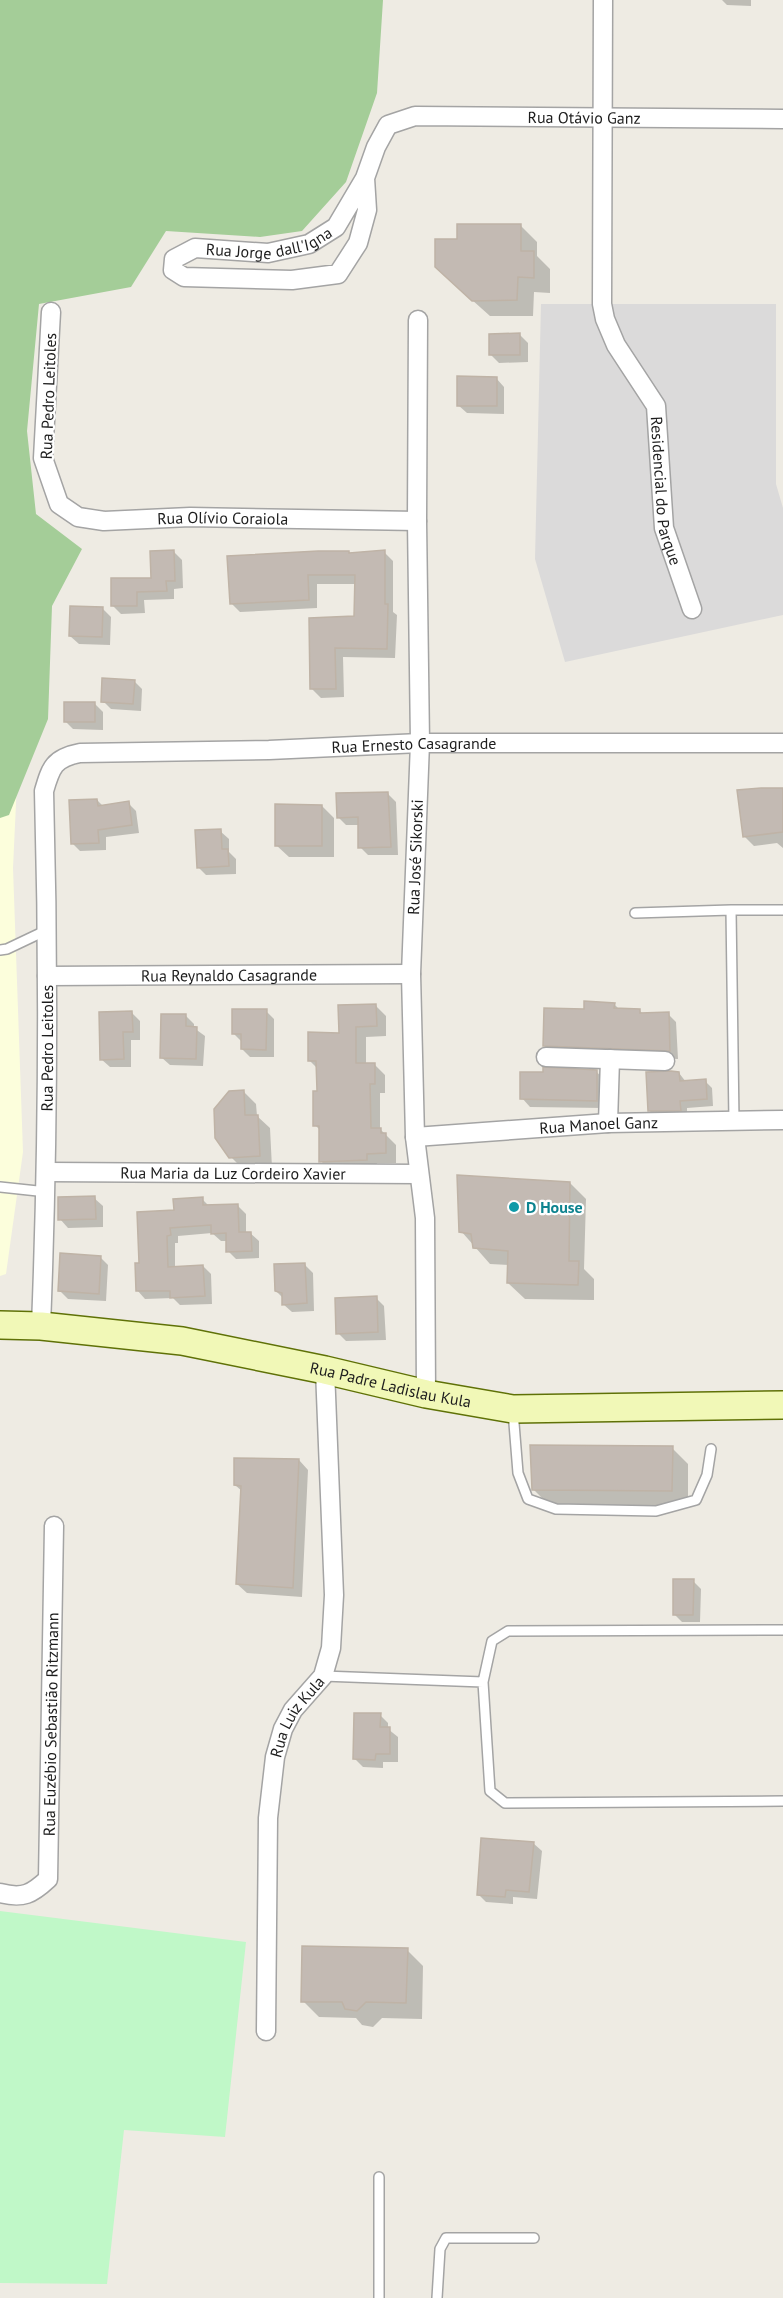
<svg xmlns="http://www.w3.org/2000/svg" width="783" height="2298" font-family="'PT Sans',sans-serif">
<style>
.residential{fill:#dbdada}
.education{fill:#fcfedc}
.forest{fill:#a4cd98}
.park{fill:#c0f8c8}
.shadow{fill:#0003}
.building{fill:#c3bab3;stroke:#bfb3a6;stroke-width:1.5}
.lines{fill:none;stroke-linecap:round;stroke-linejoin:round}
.lane-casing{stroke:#a4a4a4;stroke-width:12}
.street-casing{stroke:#a4a4a4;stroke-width:21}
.secondary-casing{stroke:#5f7107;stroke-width:30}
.lane{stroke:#fff;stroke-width:9}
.street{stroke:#fff;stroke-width:18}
.secondary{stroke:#f1f8b7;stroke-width:27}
.culture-dot{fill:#0f9aa8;stroke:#fff;stroke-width:2}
.labels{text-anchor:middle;stroke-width:4.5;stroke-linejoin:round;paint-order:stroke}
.street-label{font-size:16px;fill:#1d1d1d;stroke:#fff}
.culture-label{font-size:16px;font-weight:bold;fill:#0d838f;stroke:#fff;text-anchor:start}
</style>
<rect width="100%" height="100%" fill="#eeebe3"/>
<path class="residential" d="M 541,304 L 776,304 L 776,484 L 783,508 L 783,615 L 565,662 L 535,559 Z"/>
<path class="education" d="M 0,330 L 23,653 L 13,868 L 23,1152 L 6,1274 L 0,1276 Z"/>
<path class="forest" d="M 0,0 L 383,0 L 377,93 L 346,182 L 302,231 L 260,237 L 166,231 L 131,287 L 39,304 L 27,431 L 36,514 L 82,549 L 52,606 L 48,719 L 9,815 L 0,818 Z"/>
<path class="park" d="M 0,1911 L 246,1942 L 225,2137 L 124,2130 L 107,2284 L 0,2283 Z"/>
<path class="shadow" d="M 722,0 L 751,0 L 751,6 L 727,5 Z
M 521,226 L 537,242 L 537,256 L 550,269 L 550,293 L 534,292 L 533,316 L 490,316 L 453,283 L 458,241 Z
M 520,335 L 528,343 L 528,362 L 499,363 L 491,355 Z
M 496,378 L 504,387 L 504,414 L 467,413 L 458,405 Z
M 174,552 L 182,560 L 183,588 L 174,589 L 174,599 L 144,600 L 145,613 L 121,614 L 113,606 L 152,579 Z
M 384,552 L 393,561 L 393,612 L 397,615 L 395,658 L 343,657 L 344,697 L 321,698 L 312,689 L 311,619 L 356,617 L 356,584 L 317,584 L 317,608 L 240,612 L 231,603 L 350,554 Z
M 102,608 L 111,617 L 110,645 L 79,644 L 70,636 Z
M 134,681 L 142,689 L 141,711 L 111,709 L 103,701 Z
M 95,704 L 103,712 L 103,730 L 73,729 L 65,721 Z
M 783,789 L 783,848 L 777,843 L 754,846 L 744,836 Z
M 388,794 L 396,802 L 398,855 L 368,855 L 360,847 L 360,825 L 346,825 L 338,817 Z
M 97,800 L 103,806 L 128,803 L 136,811 L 139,833 L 106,837 L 106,850 L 80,851 L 72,843 Z
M 322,806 L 334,818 L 334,857 L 289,857 L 276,845 Z
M 220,831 L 229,839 L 229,852 L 236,859 L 236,874 L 206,875 L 198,867 Z
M 614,1004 L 620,1010 L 639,1010 L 644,1015 L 668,1014 L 676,1022 L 678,1059 L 553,1054 L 545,1046 L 585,1010 Z
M 376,1006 L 386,1016 L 386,1036 L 366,1037 L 366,1064 L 375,1065 L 385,1075 L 385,1093 L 380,1093 L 380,1129 L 396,1145 L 396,1163 L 377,1163 L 376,1170 L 331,1172 L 321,1161 L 321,1131 L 315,1125 L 318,1093 L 318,1069 L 309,1060 Z
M 266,1011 L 274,1019 L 274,1057 L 250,1057 L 242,1049 L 241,1041 L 233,1033 Z
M 132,1013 L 140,1021 L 140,1040 L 131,1040 L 131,1067 L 110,1067 L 101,1059 Z
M 186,1016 L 194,1024 L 194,1028 L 205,1036 L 203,1066 L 170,1065 L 161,1057 Z
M 596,1071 L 604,1080 L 604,1108 L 530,1107 L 522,1098 Z
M 679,1073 L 686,1082 L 705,1081 L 712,1088 L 713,1106 L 687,1108 L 687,1117 L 656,1118 L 649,1110 Z
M 244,1092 L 256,1104 L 257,1116 L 270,1128 L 272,1168 L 243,1169 L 231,1157 Z
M 570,1183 L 586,1199 L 584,1269 L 594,1279 L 594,1300 L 525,1299 L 508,1283 L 509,1265 L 490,1264 L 461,1231 Z
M 94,1198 L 103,1206 L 103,1227 L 68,1228 L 60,1219 Z
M 202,1199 L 210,1207 L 238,1206 L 246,1214 L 246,1233 L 250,1233 L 259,1241 L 259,1258 L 236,1259 L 228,1251 L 228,1241 L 221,1241 L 212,1233 L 178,1236 L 178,1243 L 175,1243 L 175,1268 L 203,1266 L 211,1274 L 212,1304 L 180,1305 L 173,1298 L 145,1299 L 137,1290 L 141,1264 L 175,1211 Z
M 100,1257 L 108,1265 L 106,1301 L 68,1299 L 60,1291 Z
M 305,1265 L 313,1273 L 314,1311 L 292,1312 L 283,1304 L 283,1298 L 276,1291 Z
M 376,1298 L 384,1306 L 386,1340 L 346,1341 L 338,1333 Z
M 672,1448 L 688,1464 L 688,1506 L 549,1505 L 533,1489 Z
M 299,1460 L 308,1470 L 302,1597 L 247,1593 L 237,1584 L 243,1492 L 235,1485 Z
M 693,1581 L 701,1589 L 700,1622 L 682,1622 L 674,1614 Z
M 380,1715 L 388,1723 L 388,1729 L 398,1737 L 398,1762 L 383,1762 L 383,1768 L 363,1767 L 355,1759 Z
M 533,1843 L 542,1851 L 537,1899 L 513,1897 L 513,1904 L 486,1902 L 478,1894 Z
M 407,1950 L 423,1966 L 422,2019 L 382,2018 L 373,2027 L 362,2025 L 356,2018 L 319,2017 L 303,2001 Z"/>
<path class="building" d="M 457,224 L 521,224 L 521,251 L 534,251 L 534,278 L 518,277 L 517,300 L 472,301 L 435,267 L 435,239 L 457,239 Z
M 520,333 L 520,355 L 489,355 L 489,334 Z
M 457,376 L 497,377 L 497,406 L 457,406 Z
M 174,550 L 175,581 L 166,581 L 167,591 L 137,592 L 137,606 L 111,606 L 111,578 L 151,578 L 150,551 Z
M 385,550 L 385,604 L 388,604 L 387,649 L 335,648 L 336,689 L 310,689 L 309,618 L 354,616 L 355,575 L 308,575 L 309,600 L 230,604 L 227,556 L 318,551 L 349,551 L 349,553 Z
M 70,606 L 103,607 L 102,637 L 69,636 Z
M 102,678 L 135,680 L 133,704 L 101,702 Z
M 64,702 L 95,702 L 95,722 L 64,722 Z
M 761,788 L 783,788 L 783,832 L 743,837 L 737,790 Z
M 388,792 L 391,847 L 358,848 L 358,817 L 337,818 L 336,793 Z
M 97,799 L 98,806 L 129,801 L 132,825 L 98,830 L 99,843 L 71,844 L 69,800 Z
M 275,804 L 322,805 L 322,846 L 275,846 Z
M 221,829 L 222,849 L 228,849 L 229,866 L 197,868 L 195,830 Z
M 584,1001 L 615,1003 L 614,1008 L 640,1009 L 640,1013 L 669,1012 L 670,1051 L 543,1046 L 544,1008 L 584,1009 Z
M 376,1004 L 377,1026 L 356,1027 L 356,1063 L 375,1063 L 375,1084 L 370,1084 L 371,1128 L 381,1128 L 381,1133 L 386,1133 L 386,1153 L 367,1154 L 367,1160 L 319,1162 L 319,1126 L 313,1126 L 313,1091 L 317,1091 L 316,1061 L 308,1061 L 308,1032 L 339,1033 L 338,1005 Z
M 232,1009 L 267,1009 L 266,1050 L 241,1049 L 241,1034 L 232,1034 Z
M 132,1011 L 133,1032 L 123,1032 L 124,1059 L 100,1060 L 99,1012 Z
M 161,1014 L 186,1014 L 186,1026 L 197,1027 L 196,1059 L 160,1058 Z
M 543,1067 L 597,1070 L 597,1101 L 520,1099 L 520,1072 L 543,1072 Z
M 671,1071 L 679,1072 L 680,1081 L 706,1079 L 707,1099 L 680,1101 L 681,1111 L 648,1111 L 646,1072 Z
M 244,1090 L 245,1115 L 258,1115 L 260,1156 L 229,1158 L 215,1138 L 214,1109 L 229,1091 Z
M 457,1175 L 570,1182 L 569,1261 L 579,1261 L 578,1285 L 507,1283 L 508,1251 L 473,1248 L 471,1234 L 459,1232 Z
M 95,1196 L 96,1219 L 58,1220 L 58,1197 Z
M 203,1197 L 203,1205 L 238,1204 L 239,1232 L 251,1232 L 252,1251 L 226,1252 L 226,1233 L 211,1234 L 211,1225 L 170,1228 L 171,1235 L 167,1236 L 168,1267 L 203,1265 L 205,1296 L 170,1298 L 170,1291 L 136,1291 L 135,1263 L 139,1263 L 137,1212 L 174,1210 L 173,1199 Z
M 60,1253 L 101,1256 L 99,1294 L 58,1291 Z
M 305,1263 L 307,1303 L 282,1305 L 282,1293 L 275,1291 L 274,1264 Z
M 377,1296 L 378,1332 L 336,1334 L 335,1298 Z
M 530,1445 L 673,1446 L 672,1491 L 532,1490 Z
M 234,1458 L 299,1459 L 293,1588 L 236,1584 L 241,1486 L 234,1485 Z
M 673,1579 L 694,1579 L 693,1615 L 673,1615 Z
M 354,1713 L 381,1713 L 380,1727 L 390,1727 L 390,1754 L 376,1754 L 375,1760 L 353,1759 Z
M 481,1838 L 534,1842 L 529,1892 L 506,1890 L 505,1897 L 477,1895 Z
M 302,1946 L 408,1948 L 406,2003 L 366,2002 L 357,2011 L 345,2009 L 342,2002 L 301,2002 Z"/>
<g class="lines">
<g class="lane-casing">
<path id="lane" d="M 635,913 L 731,910
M 0,950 L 7,949 L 47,930
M 734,1121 L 731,910 L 783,910
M 0,1187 L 47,1192
M 513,1411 L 518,1473 L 528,1499 L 556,1509 L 656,1511 L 696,1500 L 707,1475 L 711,1449
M 323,1676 L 483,1682 L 492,1641 L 508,1631 L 783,1630
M 483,1682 L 490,1791 L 505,1803 L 783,1801
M 379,2298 L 379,2177
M 437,2298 L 440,2249 L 446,2238 L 534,2238"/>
</g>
<g class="street-casing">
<g id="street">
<path id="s1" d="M 603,0 L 602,304 L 605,319 L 616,345 L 656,406 L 664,528 L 692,609"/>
<path id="s2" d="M 365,178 L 367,210 L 358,243 L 338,274 L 292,280 L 184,277 L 173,270 L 174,259 L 195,248 L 268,253 L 309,244 L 336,227 L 365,178 L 376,147 L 388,125 L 415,116 L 783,119"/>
<path id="s3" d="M 51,312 L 43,458 L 59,504 L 78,517 L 104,521 L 190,517 L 417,521"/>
<path d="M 418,320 L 417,521 L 420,743 L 411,974 L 415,1137 L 425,1218 L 426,1394"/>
<path id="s4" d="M 47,976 L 411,974"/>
<path d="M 546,1057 L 665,1061"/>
<path d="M 608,1123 L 610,1059"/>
<path id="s5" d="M 415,1137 L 608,1123 L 783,1120"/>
<path id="s6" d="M 47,1172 L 418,1174"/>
<path id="s7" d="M 41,1326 C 48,1148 49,969 44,791 C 51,767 54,758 80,753 L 269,750 L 420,743 L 783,743"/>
<path id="s8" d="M 0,1893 C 23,1899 32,1894 48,1879 L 54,1526"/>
<path id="s9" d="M 266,2031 L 268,1818 L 275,1757 L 283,1729 L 293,1710 L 323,1676 L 331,1648 L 334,1595 L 325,1370"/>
</g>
</g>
<g class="secondary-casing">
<g id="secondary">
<path id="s10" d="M 0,1325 L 41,1326 L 182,1341 L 325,1370 L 426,1394 L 513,1409 L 783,1405"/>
</g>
</g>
<use href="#lane" class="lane"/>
<use href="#street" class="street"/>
<use href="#secondary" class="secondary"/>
</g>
<circle class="culture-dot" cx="514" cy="1207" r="6"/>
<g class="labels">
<g class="street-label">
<text dy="6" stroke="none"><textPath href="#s2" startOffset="765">Rua Otávio Ganz</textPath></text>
<text dy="6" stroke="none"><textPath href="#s2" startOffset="381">Rua Jorge dall'Igna</textPath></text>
<text transform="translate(48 396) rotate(-88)" y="6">Rua Pedro Leitoles</text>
<text dy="6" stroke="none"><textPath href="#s1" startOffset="506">Residencial do Parque</textPath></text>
<text dy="6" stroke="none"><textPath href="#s3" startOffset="363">Rua Olívio Coraiola</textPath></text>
<text dy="6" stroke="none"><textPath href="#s7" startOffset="926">Rua Ernesto Casagrande</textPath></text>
<text transform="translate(415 857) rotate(-88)" y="6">Rua José Sikorski</text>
<text dy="6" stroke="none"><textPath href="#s4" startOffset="182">Rua Reynaldo Casagrande</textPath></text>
<text dy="6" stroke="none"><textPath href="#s7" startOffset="278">Rua Pedro Leitoles</textPath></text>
<text dy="6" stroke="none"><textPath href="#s5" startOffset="184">Rua Manoel Ganz</textPath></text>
<text dy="6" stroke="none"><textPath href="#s6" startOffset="186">Rua Maria da Luz Cordeiro Xavier</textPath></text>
<text dy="6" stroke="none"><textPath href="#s10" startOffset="396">Rua Padre Ladislau Kula</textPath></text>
<text dy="6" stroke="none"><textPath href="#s9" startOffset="321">Rua Luiz Kula</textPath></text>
<text dy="6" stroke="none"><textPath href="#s8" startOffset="208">Rua Euzébio Sebastião Ritzmann</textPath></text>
</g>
<g class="culture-label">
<text x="526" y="1213">D House</text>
</g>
</g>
</svg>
